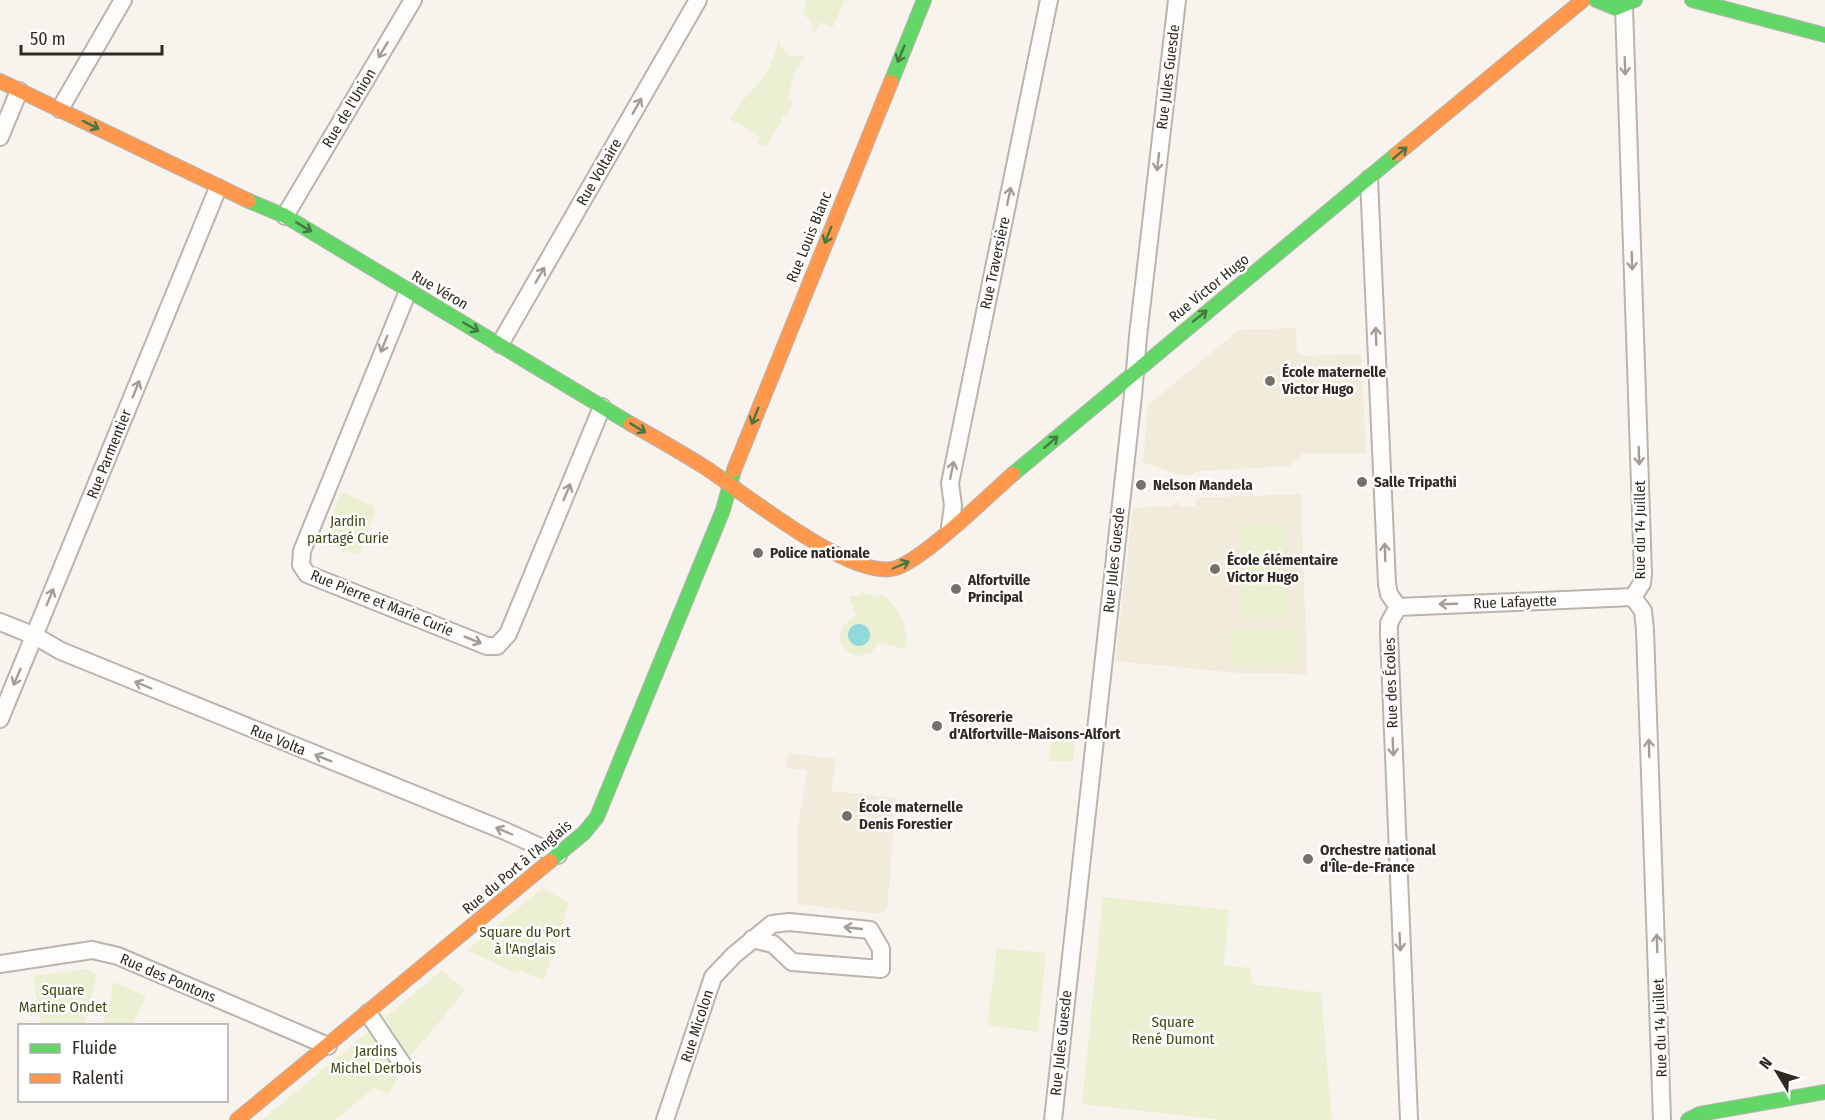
<svg xmlns="http://www.w3.org/2000/svg" width="1825" height="1120" font-family="'Fira Sans Condensed',sans-serif">
<style>
.education{fill:#f1ebdc}
.green{fill:#ecf0d2;fill-rule:evenodd}
.water{fill:#93d9dc}
.lines{fill:none;stroke-linecap:round;stroke-linejoin:round}
.street-casing{stroke:#b9b4ae;stroke-width:20}
.fast-casing{stroke:#b9b4ae;stroke-width:16}
.slow-casing{stroke:#b9b4ae;stroke-width:16}
.street{stroke:#fefdfc;stroke-width:16}
.fast{stroke:#63d668;stroke-width:14}
.slow{stroke:#ff974d;stroke-width:14}
.oneway{stroke:#a19e9a}
.oneway2{stroke:#477742}
.poi-dot{fill:#76706a;stroke:#fff;stroke-width:2}
.labels{text-anchor:middle;stroke-width:5;stroke-linejoin:round;paint-order:stroke}
.street-label{font-size:15px;fill:#302a23;stroke:#fff}
.poi-label{font-size:15px;font-weight:bold;fill:#302a23;stroke:#fff;text-anchor:start}
.park-label{font-size:15px;fill:#404813;stroke:#fff}
</style>
<rect width="100%" height="100%" fill="#f8f3ed"/>
<path class="education" d="M 1296,328 L 1297,352 L 1304,356 L 1361,354 L 1366,453 L 1302,454 L 1290,466 L 1197,471 L 1194,475 L 1179,475 L 1143,462 L 1148,405 L 1239,330 Z
M 1301,494 L 1307,674 L 1238,673 L 1115,661 L 1133,508 L 1174,506 L 1174,503 L 1179,502 L 1180,506 L 1196,506 L 1196,498 Z
M 788,753 L 836,759 L 831,791 L 896,798 L 887,909 L 880,914 L 798,904 L 797,834 L 807,770 L 786,768 Z"/>
<path class="green" d="M 804,0 L 845,0 L 833,27 L 820,22 L 814,35 L 812,25 L 802,11 L 807,2 Z
M 779,39 C 782,54 790,60 806,55 L 794,73 L 788,99 L 793,101 L 787,116 L 784,115 L 767,147 L 757,143 L 760,137 L 730,119 C 750,85 769,84 779,39 Z
M 341,492 L 373,506 L 375,511 L 359,555 L 322,542 Z
M 1285,523 L 1289,616 L 1243,618 L 1240,525 Z
M 861,592 L 879,597 L 881,593 C 900,609 909,624 905,649 L 879,642 L 871,653 L 857,656 C 833,648 836,626 856,616 L 849,596 L 862,595 ZM 856,625 L 866,627 L 870,634 L 860,646 L 850,640 L 851,629 Z
M 1298,628 L 1299,664 L 1231,666 L 1230,630 Z
M 1051,739 L 1072,741 L 1074,745 L 1073,761 L 1049,761 Z
M 543,888 L 569,903 L 544,980 L 517,970 L 516,973 L 467,950 Z
M 1103,897 L 1229,910 L 1224,965 L 1250,968 L 1252,984 L 1321,993 L 1332,1120 L 1223,1120 L 1082,1104 Z
M 997,948 L 1046,953 L 1038,1032 L 987,1025 Z
M 87,969 L 97,974 L 84,1025 L 41,1025 L 33,976 Z
M 442,970 L 465,991 L 403,1065 L 389,1095 L 374,1088 L 335,1120 L 262,1120 Z
M 113,982 L 146,996 L 133,1025 L 102,1025 L 110,1002 Z"/>
<path class="water" d="M848 635a11 11 0 1 1 22 0a11 11 0 1 1-22 0Z"/>
<g class="lines">
<g class="street-casing">
<path id="street" d="M 1624,7 L 1643,574 L 1642,583 L 1633,597
M 60,109 L 123,0
M 0,137 L 19,91
M 1369,179 L 1387,584 L 1389,594 L 1398,607
M 285,216 L 413,0
M 408,291 L 302,551 L 301,565 L 307,574 L 487,646 L 497,646 L 508,634 L 602,407
M 500,344 L 698,0
M 950,527 L 953,506 L 950,483 L 1049,0
M 1633,597 L 1643,611 L 1645,630 L 1662,1120
M 1398,607 L 1389,623 L 1389,634 L 1409,1120
M 1398,607 L 1633,597
M 0,622 L 35,636 L 61,651 L 505,831 L 558,855
M 0,719 L 218,188
M 0,964 L 92,950 L 118,956 L 328,1046
M 368,1013 L 403,1065
M 665,1120 L 713,977 L 734,955 L 772,924 L 789,922 L 870,930 L 881,949 L 881,969 L 792,962 L 773,944 L 752,939
M 1053,1120 L 1133,395 L 1138,336 L 1177,0"/>
</g>
<g class="fast-casing">
<path id="fast" d="M 1596,0 L 1616,8 L 1635,0
M 1692,0 L 1825,35
M 891,82 L 924,0
M 249,201 L 285,216 L 631,424
M 1013,474 L 1397,154
M 550,861 L 584,833 L 597,817 L 723,510 L 734,470
M 1688,1120 L 1700,1114 L 1825,1092"/>
</g>
<g class="slow-casing">
<path id="slow" d="M 0,81 L 249,201
M 1397,154 L 1583,0
M 631,424 C 656,438 681,452 706,468 C 744,493 853,582 896,568 C 925,558 987,497 1013,474
M 734,470 L 891,82
M 237,1120 L 550,861"/>
</g>
<use href="#street" class="street"/>
<use href="#fast" class="fast"/>
<use href="#slow" class="slow"/>
</g>
<defs><path id="oneway-shaft" d="M-6 0H5M1.5-3L5.5 0L1.5 3" fill="none" stroke-width="1.6" stroke-linecap="round" stroke-linejoin="round" transform="scale(1.5)"/></defs>
<g class="oneway">
<use href="#oneway-shaft" transform="translate(383 50) rotate(121)"/>
<use href="#oneway-shaft" transform="translate(1625 66) rotate(88)"/>
<use href="#oneway-shaft" transform="translate(637 106) rotate(-60)"/>
<use href="#oneway-shaft" transform="translate(1158 162) rotate(97)"/>
<use href="#oneway-shaft" transform="translate(1009 196) rotate(-78)"/>
<use href="#oneway-shaft" transform="translate(1632 261) rotate(88)"/>
<use href="#oneway-shaft" transform="translate(540 275) rotate(-60)"/>
<use href="#oneway-shaft" transform="translate(1376 336) rotate(-92)"/>
<use href="#oneway-shaft" transform="translate(384 344) rotate(112)"/>
<use href="#oneway-shaft" transform="translate(136 389) rotate(-68)"/>
<use href="#oneway-shaft" transform="translate(1639 456) rotate(88)"/>
<use href="#oneway-shaft" transform="translate(952 470) rotate(-78)"/>
<use href="#oneway-shaft" transform="translate(567 492) rotate(-67)"/>
<use href="#oneway-shaft" transform="translate(1385 552) rotate(-92)"/>
<use href="#oneway-shaft" transform="translate(50 597) rotate(-68)"/>
<use href="#oneway-shaft" transform="translate(1448 604) rotate(178)"/>
<use href="#oneway-shaft" transform="translate(473 640) rotate(22)"/>
<use href="#oneway-shaft" transform="translate(17 677) rotate(113)"/>
<use href="#oneway-shaft" transform="translate(143 685) rotate(-157)"/>
<use href="#oneway-shaft" transform="translate(1393 747) rotate(88)"/>
<use href="#oneway-shaft" transform="translate(1649 748) rotate(-92)"/>
<use href="#oneway-shaft" transform="translate(323 758) rotate(-158)"/>
<use href="#oneway-shaft" transform="translate(504 831) rotate(-157)"/>
<use href="#oneway-shaft" transform="translate(853 928) rotate(-174)"/>
<use href="#oneway-shaft" transform="translate(1400 942) rotate(87)"/>
<use href="#oneway-shaft" transform="translate(1657 943) rotate(-92)"/>
</g>
<g class="oneway2">
<use href="#oneway-shaft" transform="translate(901 54) rotate(113)"/>
<use href="#oneway-shaft" transform="translate(91 125) rotate(27)"/>
<use href="#oneway-shaft" transform="translate(1400 153) rotate(-40)"/>
<use href="#oneway-shaft" transform="translate(304 227) rotate(31)"/>
<use href="#oneway-shaft" transform="translate(828 235) rotate(112)"/>
<use href="#oneway-shaft" transform="translate(1200 316) rotate(-39)"/>
<use href="#oneway-shaft" transform="translate(471 327) rotate(30)"/>
<use href="#oneway-shaft" transform="translate(755 416) rotate(112)"/>
<use href="#oneway-shaft" transform="translate(638 428) rotate(31)"/>
<use href="#oneway-shaft" transform="translate(1051 442) rotate(-41)"/>
<use href="#oneway-shaft" transform="translate(901 565) rotate(-23)"/>
</g>
<g class="poi-dot">
<circle cx="1270" cy="381" r="6"/>
<circle cx="1362" cy="482" r="6"/>
<circle cx="1141" cy="485" r="6"/>
<circle cx="758" cy="553" r="6"/>
<circle cx="1215" cy="569" r="6"/>
<circle cx="956" cy="589" r="6"/>
<circle cx="937" cy="726" r="6"/>
<circle cx="847" cy="816" r="6"/>
<circle cx="1308" cy="859" r="6"/>
</g>
<g class="labels">
<g class="street-label">
<text transform="translate(1168 77) rotate(-83)" y="5">Rue Jules Guesde</text>
<text transform="translate(349 108) rotate(-59)" y="5">Rue de l'Union</text>
<text transform="translate(599 172) rotate(-60)" y="5">Rue Voltaire</text>
<text transform="translate(809 237) rotate(-68)" y="5">Rue Louis Blanc</text>
<text transform="translate(995 263) rotate(-78)" y="5">Rue Traversière</text>
<text transform="translate(1209 288) rotate(-39)" y="5">Rue Victor Hugo</text>
<text transform="translate(440 290) rotate(30)" y="5">Rue Véron</text>
<text transform="translate(109 454) rotate(-68)" y="5">Rue Parmentier</text>
<text transform="translate(1640 530) rotate(-90)" y="5">Rue du 14 Juillet</text>
<text transform="translate(1114 560) rotate(-84)" y="5">Rue Jules Guesde</text>
<text transform="translate(1515 602) rotate(-2)" y="5">Rue Lafayette</text>
<text transform="translate(382 603) rotate(22)" y="5">Rue Pierre et Marie Curie</text>
<text transform="translate(1391 683) rotate(-92)" y="5">Rue des Écoles</text>
<text transform="translate(278 740) rotate(22)" y="5">Rue Volta</text>
<text transform="translate(517 867) rotate(-40)" y="5">Rue du Port à l'Anglais</text>
<text transform="translate(168 978) rotate(23)" y="5">Rue des Pontons</text>
<text transform="translate(697 1026) rotate(-72)" y="5">Rue Micolon</text>
<text transform="translate(1660 1028) rotate(-92)" y="5">Rue du 14 Juillet</text>
<text transform="translate(1061 1043) rotate(-84)" y="5">Rue Jules Guesde</text>
</g>
<g class="poi-label">
<text x="1282" y="377">École maternelle<tspan x="1282" dy="17">Victor Hugo</tspan></text>
<text x="1374" y="487">Salle Tripathi</text>
<text x="1153" y="490">Nelson Mandela</text>
<text x="770" y="558">Police nationale</text>
<text x="1227" y="565">École élémentaire<tspan x="1227" dy="17">Victor Hugo</tspan></text>
<text x="968" y="585">Alfortville<tspan x="968" dy="17">Principal</tspan></text>
<text x="949" y="722">Trésorerie<tspan x="949" dy="17">d'Alfortville-Maisons-Alfort</tspan></text>
<text x="859" y="812">École maternelle<tspan x="859" dy="17">Denis Forestier</tspan></text>
<text x="1320" y="855">Orchestre national<tspan x="1320" dy="17">d'Île-de-France</tspan></text>
</g>
<g class="park-label">
<text x="348" y="526">Jardin<tspan x="348" dy="17">partagé Curie</tspan></text>
<text x="525" y="937">Square du Port<tspan x="525" dy="17">à l'Anglais</tspan></text>
<text x="63" y="995">Square<tspan x="63" dy="17">Martine Ondet</tspan></text>
<text x="1173" y="1027">Square<tspan x="1173" dy="17">René Dumont</tspan></text>
<text x="376" y="1056">Jardins<tspan x="376" dy="17">Michel Derbois</tspan></text>
</g>
</g>
<rect x="18" y="1024" width="210" height="78" fill="#ffffff" stroke="#acaaa7" stroke-width="1.5"/>
<rect x="30" y="1044" width="30" height="9" fill="#63d668" stroke="#acaaa7" stroke-width="1.5"/>
<text x="72" y="1054" font-size="18" fill="#302a23">Fluide</text>
<rect x="30" y="1074" width="30" height="9" fill="#ff974d" stroke="#acaaa7" stroke-width="1.5"/>
<text x="72" y="1084" font-size="18" fill="#302a23">Ralenti</text>
<g transform="translate(1777 1072) rotate(308)" stroke="#ffffff" stroke-width="4.5" paint-order="stroke">
<path d="M0-4.5L10 22L0 15L-10 22Z" fill="#302a23"/>
<text y="-9" font-size="16" font-weight="bold" text-anchor="middle" fill="#302a23">N</text>
</g>
<path d="M21 45v9h141v-9" fill="none" stroke="#302a23" stroke-width="3"/>
<text x="30" y="45" font-size="18" fill="#302a23" stroke="#ffffff" stroke-width="4.5" paint-order="stroke">50 m</text>
</svg>
